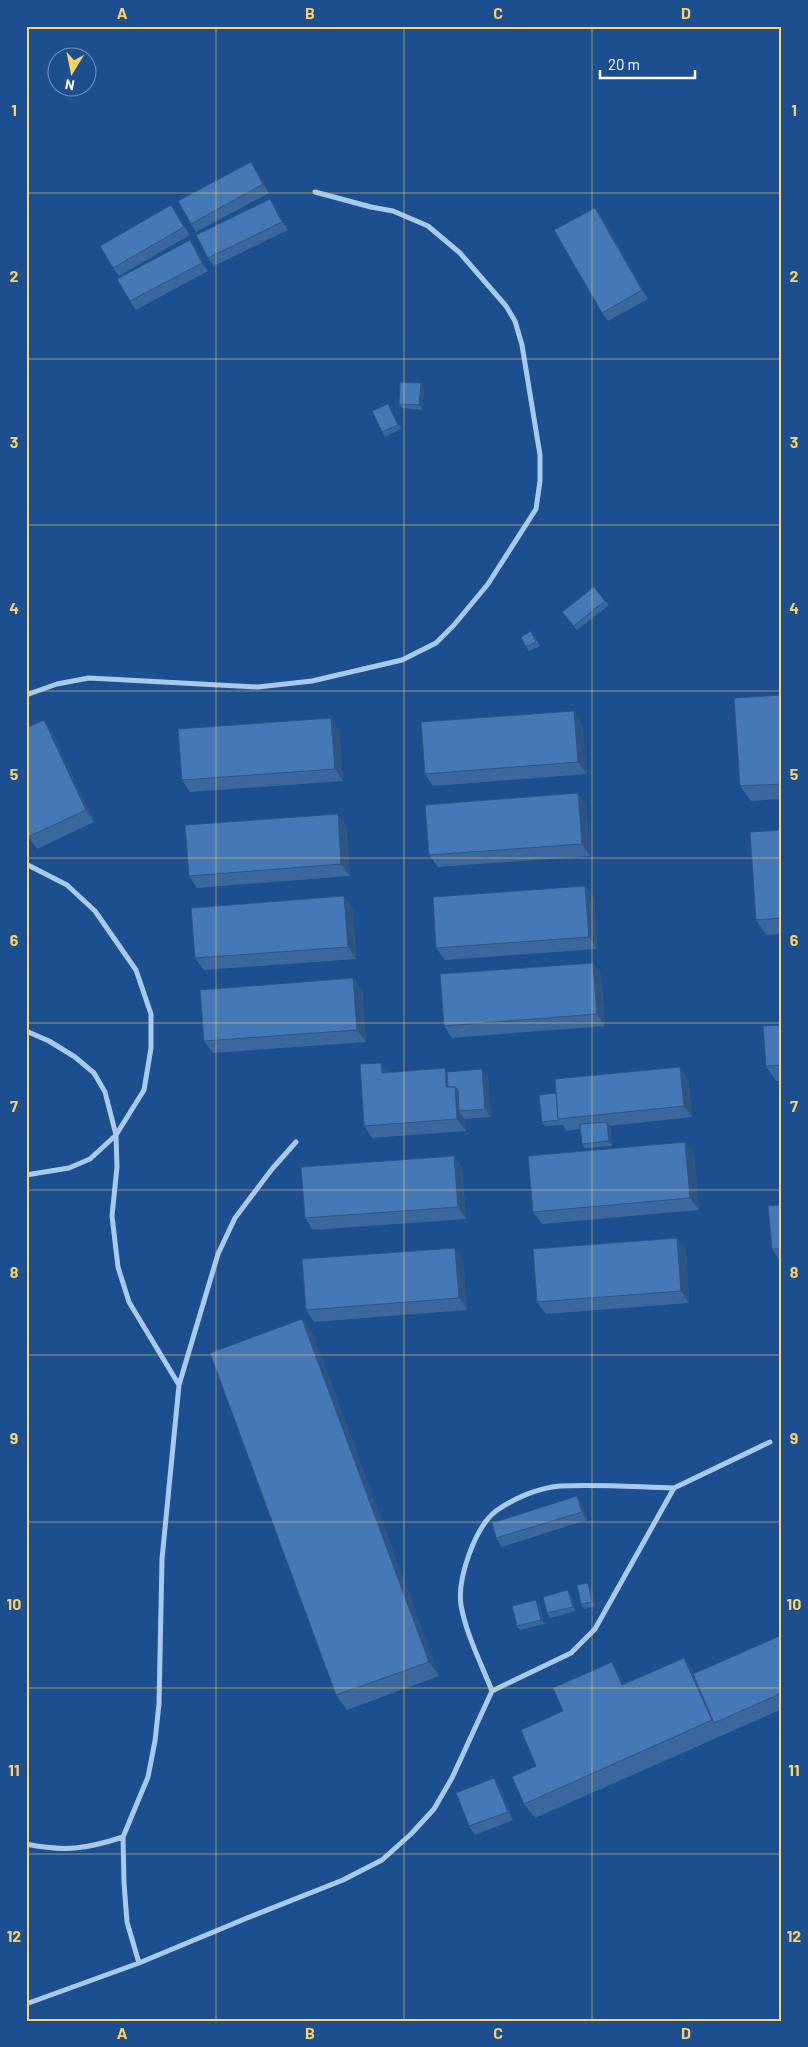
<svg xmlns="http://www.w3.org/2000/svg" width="808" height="2047" font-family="Barlow,sans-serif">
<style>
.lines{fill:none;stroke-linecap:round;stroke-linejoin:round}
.street{stroke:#a9c9ee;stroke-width:5}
.wall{fill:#3a679d}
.shaded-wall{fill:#305480}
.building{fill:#4478b7;stroke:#305480}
.grid{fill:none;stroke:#ffd166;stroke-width:1;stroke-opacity:0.55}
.neatline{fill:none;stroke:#ffd166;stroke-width:2}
.grid-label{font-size:16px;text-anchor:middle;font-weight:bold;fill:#ffd166}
</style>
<rect width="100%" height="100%" fill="#1b4f8f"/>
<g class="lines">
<path class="street" d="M 26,695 L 57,684 L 89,678 L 258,687 L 312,681 L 402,660 L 436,643 L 454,625 L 488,584 L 536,509 L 540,481 L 540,455 L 522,345 L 515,321 L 506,306 L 460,253 L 428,226 L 393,211 L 371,207 L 315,192
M 26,864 L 67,885 L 95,911 L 136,970 L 151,1014 L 151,1048 L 144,1090 L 116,1135 L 90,1159 L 69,1168 L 26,1175
M 26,1031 L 49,1041 L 75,1057 L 94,1073 L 105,1092 L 116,1135 L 117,1167 L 112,1216 L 118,1267 L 129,1302 L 179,1385
M 492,1691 C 481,1663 466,1634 461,1605 C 457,1579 475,1527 496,1511 C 514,1498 538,1488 560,1486 C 597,1484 636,1487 674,1488
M 123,1837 L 124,1883 L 127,1922 L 139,1963
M 26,1844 C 65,1852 86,1849 123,1837 L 148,1777 L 155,1741 L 159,1704 L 162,1559 L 179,1385 L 218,1254 L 235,1218 L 272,1169 L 296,1142
M 26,2004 L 139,1963 L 247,1918 L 343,1880 L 382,1860 L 411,1834 L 434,1809 L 452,1778 L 492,1691 L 571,1653 L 595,1629 L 674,1488 L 770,1442"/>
</g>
<path class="wall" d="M 256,170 L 269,193 L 196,232 L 191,224 Z
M 171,205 L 190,235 L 119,276 L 113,268 Z
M 276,207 L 288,230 L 214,266 L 208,258 Z
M 595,208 L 601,216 L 648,299 L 608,321 L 602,313 Z
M 196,249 L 208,271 L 136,310 L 130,301 Z
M 424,388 L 422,410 L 402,408 L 399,404 Z
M 388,404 L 391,408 L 401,429 L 385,437 L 382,432 Z
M 605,601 L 609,605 L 577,630 L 562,612 Z
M 534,636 L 540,646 L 529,651 L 526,647 Z
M 782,695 L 782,799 L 751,801 L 740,786 Z
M 582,723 L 587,774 L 433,786 L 425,774 Z
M 339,730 L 343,781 L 190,792 L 182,780 Z
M 52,732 L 94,822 L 37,849 L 28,837 Z
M 578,793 L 586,805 L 590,856 L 438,867 L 429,855 Z
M 346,825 L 350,876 L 197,888 L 189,876 Z
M 782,830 L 782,934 L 766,935 L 756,920 Z
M 585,886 L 594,898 L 597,949 L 445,960 L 436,948 Z
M 353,908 L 356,959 L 204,970 L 195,958 Z
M 593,963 L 601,975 L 605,1026 L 452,1038 L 444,1026 Z
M 362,990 L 366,1042 L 213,1053 L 204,1041 Z
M 782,1025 L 782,1081 L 776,1081 L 766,1066 Z
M 381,1063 L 388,1072 L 447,1072 L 488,1078 L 491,1117 L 465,1119 L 466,1131 L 372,1138 L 364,1126 Z
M 688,1079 L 692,1117 L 610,1126 L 612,1146 L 585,1148 L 582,1144 L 580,1129 L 567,1131 L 562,1125 L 545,1126 L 542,1122 Z
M 685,1142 L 694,1154 L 699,1210 L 542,1224 L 533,1212 Z
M 454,1156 L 462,1168 L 466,1219 L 313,1230 L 305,1218 Z
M 782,1205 L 782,1264 L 772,1249 Z
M 677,1238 L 686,1250 L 689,1303 L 546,1314 L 537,1302 Z
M 463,1260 L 467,1310 L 314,1322 L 306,1310 Z
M 302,1319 L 313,1334 L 439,1676 L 347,1710 L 336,1695 Z
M 577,1496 L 583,1505 L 587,1520 L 502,1547 L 496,1538 Z
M 591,1587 L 595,1606 L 584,1609 L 581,1604 Z
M 568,1590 L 571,1595 L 576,1611 L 550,1618 L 547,1613 Z
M 539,1604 L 544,1624 L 520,1630 L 517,1626 Z
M 782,1635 L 782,1709 L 535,1818 L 524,1804 L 536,1766 L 563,1711 L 622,1677 L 625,1684 L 695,1673 Z
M 494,1778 L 500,1787 L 513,1820 L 475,1835 L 469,1826 Z"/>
<path class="shaded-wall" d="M 251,162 L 256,170 L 269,193 L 263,184 Z
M 270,199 L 276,207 L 288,230 L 282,222 Z
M 171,205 L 177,213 L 190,235 L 184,227 Z
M 595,208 L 601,216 L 648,299 L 642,290 Z
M 190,240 L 196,249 L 208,271 L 202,263 Z
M 421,383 L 424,388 L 422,410 L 419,405 Z
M 388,404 L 391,408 L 401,429 L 398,425 Z
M 574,711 L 582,723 L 587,774 L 578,762 Z
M 331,718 L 339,730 L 343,781 L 335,769 Z
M 44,720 L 52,732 L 94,822 L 86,810 Z
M 578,793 L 586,805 L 590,856 L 582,844 Z
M 338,814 L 346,825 L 350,876 L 341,864 Z
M 585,886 L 594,898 L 597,949 L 589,937 Z
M 344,896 L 353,908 L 356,959 L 348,947 Z
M 593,963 L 601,975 L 605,1026 L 597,1014 Z
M 353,978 L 362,990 L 366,1042 L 357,1030 Z
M 381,1063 L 390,1075 L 382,1073 Z
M 680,1067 L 688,1079 L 692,1117 L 684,1106 Z
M 445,1068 L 453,1080 L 454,1090 L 446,1087 Z
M 482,1069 L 488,1078 L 491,1117 L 485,1109 Z
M 455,1087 L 464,1099 L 459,1111 L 465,1119 L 466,1131 L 457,1119 Z
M 607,1122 L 610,1126 L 612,1146 L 609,1141 Z
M 685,1142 L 694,1154 L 699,1210 L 690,1198 Z
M 454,1156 L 462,1168 L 466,1219 L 458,1207 Z
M 677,1238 L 686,1250 L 689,1303 L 681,1291 Z
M 455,1248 L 463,1260 L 467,1310 L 459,1298 Z
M 302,1319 L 313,1334 L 439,1676 L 429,1662 Z
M 577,1496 L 583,1505 L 587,1520 L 582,1512 Z
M 588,1583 L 591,1587 L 595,1606 L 592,1602 Z
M 568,1590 L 571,1595 L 576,1611 L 573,1607 Z
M 536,1600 L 539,1604 L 544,1624 L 541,1620 Z
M 684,1658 L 695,1673 L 717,1722 L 714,1723 L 712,1720 Z
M 612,1662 L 622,1677 L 633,1700 L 622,1685 Z
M 494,1778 L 500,1787 L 513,1820 L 508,1812 Z"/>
<path class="building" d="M 251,162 L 263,184 L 191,224 L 178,201 Z
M 270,199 L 282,222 L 208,258 L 196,235 Z
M 171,205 L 184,227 L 113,268 L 100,246 Z
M 595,208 L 642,290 L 602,313 L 554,230 Z
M 190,240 L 202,263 L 130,301 L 117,279 Z
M 400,382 L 421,383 L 419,405 L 399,404 Z
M 388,404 L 398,425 L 382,432 L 372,411 Z
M 594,587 L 605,601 L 574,626 L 562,612 Z
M 531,631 L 536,642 L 526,647 L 521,637 Z
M 782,695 L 782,784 L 740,786 L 734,698 Z
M 574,711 L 578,762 L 425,774 L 421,722 Z
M 331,718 L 335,769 L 182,780 L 178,729 Z
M 44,720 L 86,810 L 28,837 L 26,832 L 26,728 Z
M 578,793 L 582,844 L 429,855 L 425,805 Z
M 338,814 L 341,864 L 189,876 L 185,825 Z
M 782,830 L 782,918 L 756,920 L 750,832 Z
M 585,886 L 589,937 L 436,948 L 433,897 Z
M 344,896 L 348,947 L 195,958 L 191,908 Z
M 593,963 L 597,1014 L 444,1026 L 440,974 Z
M 353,978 L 357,1030 L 204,1041 L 200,990 Z
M 782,1025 L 782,1065 L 766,1066 L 763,1026 Z
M 381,1063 L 382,1073 L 445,1068 L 446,1087 L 455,1087 L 457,1119 L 364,1126 L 360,1064 Z
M 680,1067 L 684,1106 L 558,1119 L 555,1079 Z
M 482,1069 L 485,1109 L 459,1111 L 458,1090 L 455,1087 L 448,1087 L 447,1072 Z
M 556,1093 L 558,1119 L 559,1120 L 542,1122 L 539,1095 Z
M 607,1122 L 609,1141 L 582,1144 L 580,1124 Z
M 685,1142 L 690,1198 L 533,1212 L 528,1156 Z
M 454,1156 L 458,1207 L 305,1218 L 301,1167 Z
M 782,1205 L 782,1249 L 772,1249 L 768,1206 Z
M 677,1238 L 681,1291 L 537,1302 L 533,1249 Z
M 455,1248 L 459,1298 L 306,1310 L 302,1259 Z
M 302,1319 L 429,1662 L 336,1695 L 210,1353 Z
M 577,1496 L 582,1512 L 496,1538 L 492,1523 Z
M 588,1583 L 592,1602 L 581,1604 L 577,1585 Z
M 568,1590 L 573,1607 L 547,1613 L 543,1597 Z
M 536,1600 L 541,1620 L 517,1626 L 512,1606 Z
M 782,1635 L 782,1693 L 714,1723 L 693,1674 Z
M 684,1658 L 712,1720 L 524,1804 L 512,1777 L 536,1766 L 521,1730 L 563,1711 L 553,1688 L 612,1662 L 622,1685 Z
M 494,1778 L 508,1812 L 469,1826 L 456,1793 Z"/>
<path class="grid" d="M 216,26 L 216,2021M 404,26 L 404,2021M 592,26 L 592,2021M 26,193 L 782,193M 26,359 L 782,359M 26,525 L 782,525M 26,691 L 782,691M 26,858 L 782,858M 26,1023 L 782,1023M 26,1190 L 782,1190M 26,1355 L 782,1355M 26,1522 L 782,1522M 26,1688 L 782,1688M 26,1854 L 782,1854"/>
<rect width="808" height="2047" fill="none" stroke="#1b4f8f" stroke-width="55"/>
<g transform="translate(72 72) rotate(190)"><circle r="24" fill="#1b4f8f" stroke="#7695bc"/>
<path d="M0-4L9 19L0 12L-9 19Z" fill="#ffd166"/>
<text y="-8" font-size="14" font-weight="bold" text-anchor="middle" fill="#ffffff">N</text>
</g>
<path d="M600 70v8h95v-8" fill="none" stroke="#ffffff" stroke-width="2.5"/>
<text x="608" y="70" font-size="15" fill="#ffffff" stroke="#1b4f8f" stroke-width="4" paint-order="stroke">20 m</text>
<rect x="28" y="28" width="752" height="1992" class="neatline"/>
<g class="grid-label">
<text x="122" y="19">A</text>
<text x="310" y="19">B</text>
<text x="498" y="19">C</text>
<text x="686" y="19">D</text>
<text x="14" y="116">1</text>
<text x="794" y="116">1</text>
<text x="14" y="282">2</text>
<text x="794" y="282">2</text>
<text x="14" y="448">3</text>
<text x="794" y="448">3</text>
<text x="14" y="614">4</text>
<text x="794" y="614">4</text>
<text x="14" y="780">5</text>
<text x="794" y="780">5</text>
<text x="14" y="946">6</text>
<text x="794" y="946">6</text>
<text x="14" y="1112">7</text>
<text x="794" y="1112">7</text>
<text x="14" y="1278">8</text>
<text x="794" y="1278">8</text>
<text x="14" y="1444">9</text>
<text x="794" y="1444">9</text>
<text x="14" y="1610">10</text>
<text x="794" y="1610">10</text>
<text x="14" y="1776">11</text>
<text x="794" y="1776">11</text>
<text x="14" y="1942">12</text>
<text x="794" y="1942">12</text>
<text x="122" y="2039">A</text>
<text x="310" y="2039">B</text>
<text x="498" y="2039">C</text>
<text x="686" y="2039">D</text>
</g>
</svg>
